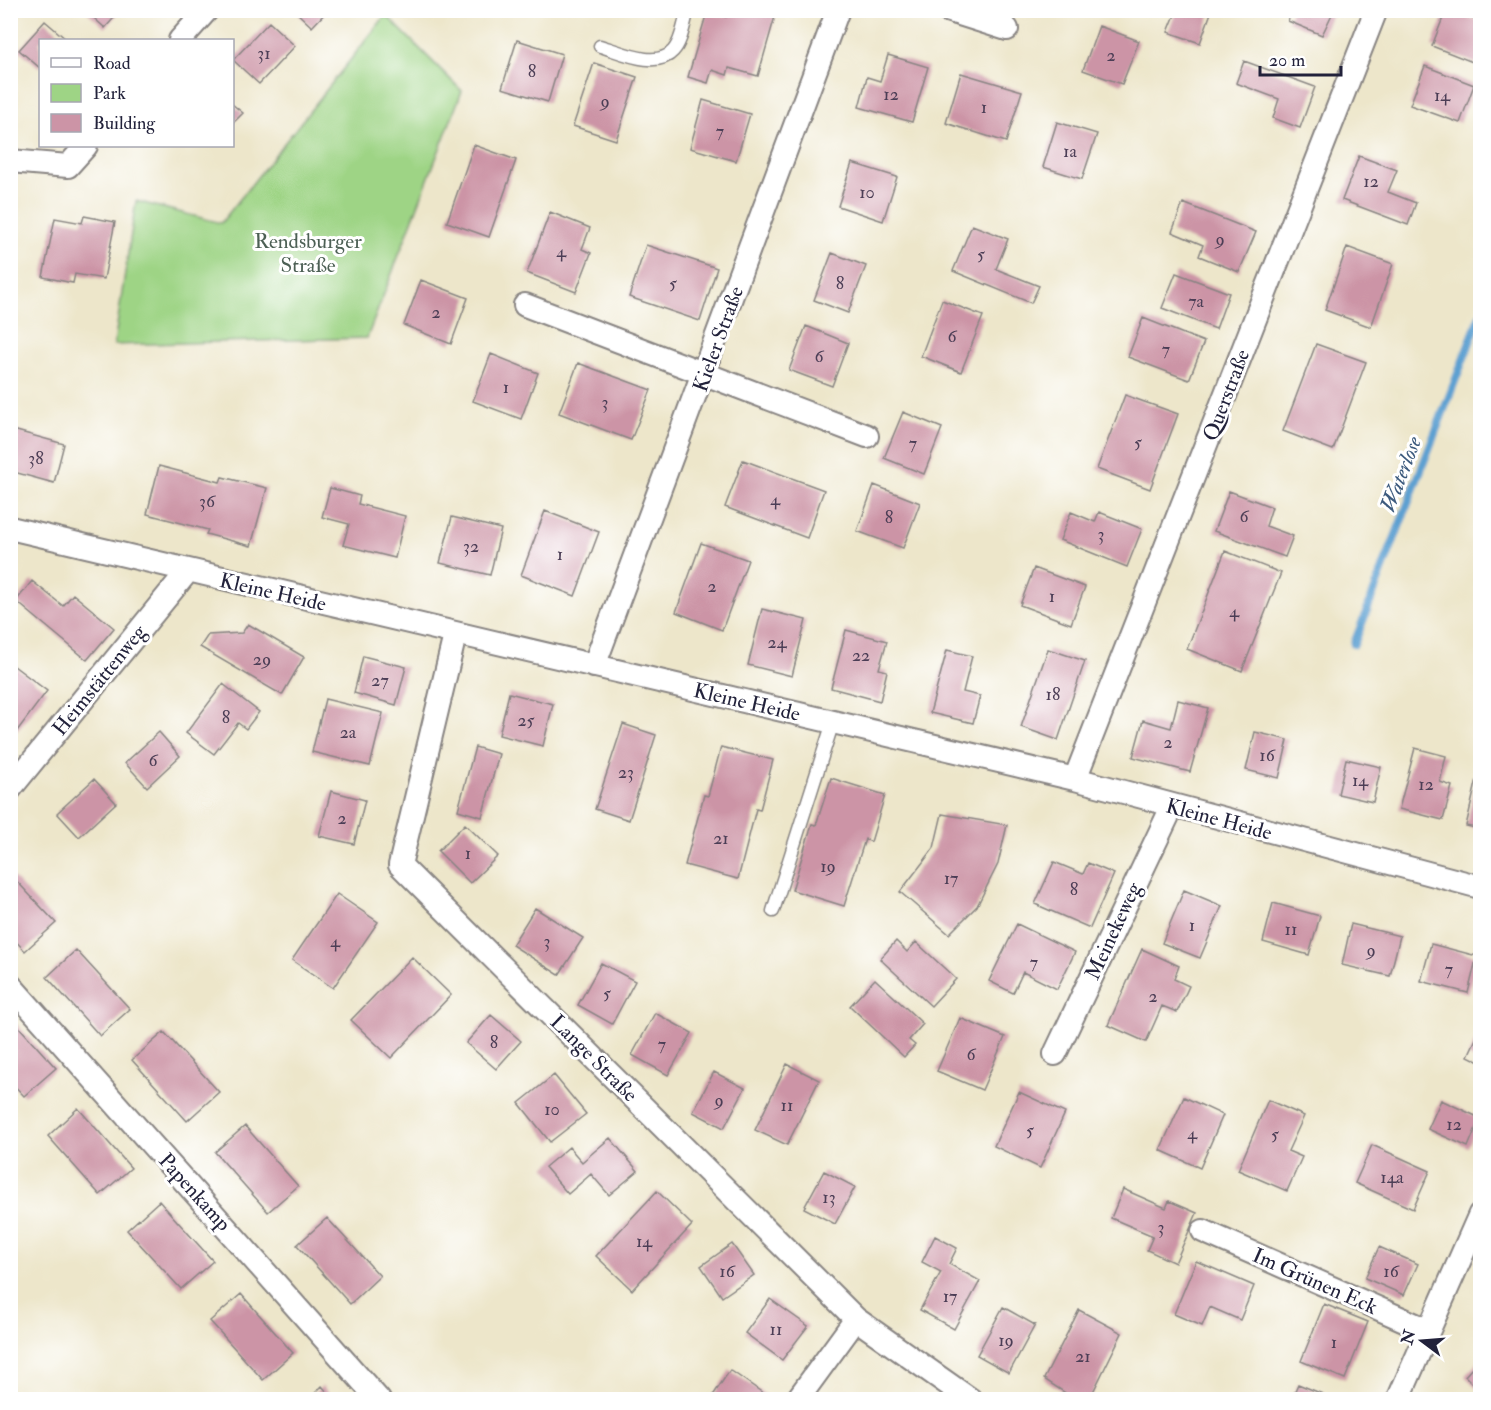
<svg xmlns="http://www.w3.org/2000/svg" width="1491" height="1410" font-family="'IM FELL Double Pica',serif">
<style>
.green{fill:#9ed485;stroke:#607b60;stroke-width:1.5}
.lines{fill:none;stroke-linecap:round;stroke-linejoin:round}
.stream{stroke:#5da0d1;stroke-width:8}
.building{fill:#cc94a6}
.lane-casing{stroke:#888482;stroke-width:15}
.street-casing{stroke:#888482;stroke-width:26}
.lane{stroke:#fff;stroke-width:12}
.street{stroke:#fff;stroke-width:22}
.labels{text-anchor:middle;stroke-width:6;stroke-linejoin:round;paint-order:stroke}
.number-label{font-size:18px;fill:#4c3e56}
.park-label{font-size:21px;fill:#4d6055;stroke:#fff}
.street-label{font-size:21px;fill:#22223b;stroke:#fff}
.water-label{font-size:22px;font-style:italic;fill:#3d5b7e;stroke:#fff}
</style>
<rect width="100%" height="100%" fill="#fff"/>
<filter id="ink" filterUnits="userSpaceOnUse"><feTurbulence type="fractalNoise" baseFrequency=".0167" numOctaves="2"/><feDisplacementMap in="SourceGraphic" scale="12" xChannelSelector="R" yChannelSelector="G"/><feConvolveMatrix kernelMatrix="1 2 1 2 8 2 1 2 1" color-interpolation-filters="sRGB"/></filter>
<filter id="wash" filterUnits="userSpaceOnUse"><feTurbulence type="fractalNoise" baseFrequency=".008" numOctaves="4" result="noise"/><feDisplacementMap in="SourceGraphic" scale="24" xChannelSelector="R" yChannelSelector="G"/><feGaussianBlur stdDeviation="1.35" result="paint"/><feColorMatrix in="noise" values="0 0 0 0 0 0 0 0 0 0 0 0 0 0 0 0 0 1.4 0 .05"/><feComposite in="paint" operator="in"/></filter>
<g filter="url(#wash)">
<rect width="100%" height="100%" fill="#ede6ca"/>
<path class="green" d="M 386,15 L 462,91 L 367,338 L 114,345 L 136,201 L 221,223 Z"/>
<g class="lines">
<path class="stream" d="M 1354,644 L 1480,316"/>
</g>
<g id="blocks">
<path class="building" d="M 85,10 L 121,10 L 105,28 Z
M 294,10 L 328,10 L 312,27 Z
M 728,10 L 776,13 L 758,76 L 729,68 L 727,75 L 712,70 L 708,83 L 688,77 L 707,12 L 726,17 Z
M 1177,10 L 1212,10 L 1200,43 L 1168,32 Z
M 1292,10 L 1334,10 L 1322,35 L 1288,21 Z
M 1446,10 L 1480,21 L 1480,65 L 1432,46 Z
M 45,21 L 67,40 L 40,40 L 40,68 L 19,50 Z
M 269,22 L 295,46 L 259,84 L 233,60 Z
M 1099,26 L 1139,41 L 1122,84 L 1083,70 Z
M 517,40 L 562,54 L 548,102 L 502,88 Z
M 888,55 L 928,67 L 912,122 L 859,107 L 867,77 L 880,81 Z
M 1244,61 L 1315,87 L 1300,128 L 1273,118 L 1279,99 L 1236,83 Z
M 594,63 L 637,77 L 616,140 L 573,126 Z
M 1425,66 L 1474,85 L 1460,123 L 1410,105 Z
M 961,73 L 1022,91 L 1006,142 L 946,123 Z
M 703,100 L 750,114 L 736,161 L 690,148 Z
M 232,104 L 243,113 L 232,124 Z
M 1057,122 L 1097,134 L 1082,179 L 1043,167 Z
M 474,145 L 516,160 L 489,237 L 447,222 Z
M 1359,156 L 1397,170 L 1388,192 L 1416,203 L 1408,225 L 1342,200 Z
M 852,163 L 897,177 L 883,221 L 838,206 Z
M 10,199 L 17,200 L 11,224 L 10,224 Z
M 1183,203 L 1256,232 L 1239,272 L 1199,256 L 1203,245 L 1172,232 Z
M 550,212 L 590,228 L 582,249 L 591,253 L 576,292 L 527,273 Z
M 84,216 L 115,222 L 104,279 L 75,274 L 73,283 L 43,277 L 55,218 L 82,223 Z
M 972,225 L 1008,239 L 996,269 L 1039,286 L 1031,303 L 953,271 Z
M 646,245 L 717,268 L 700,321 L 629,297 Z
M 1347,247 L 1393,264 L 1371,327 L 1325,310 Z
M 832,253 L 866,266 L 848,313 L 814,300 Z
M 1176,273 L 1229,293 L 1216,329 L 1162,308 Z
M 421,280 L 468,298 L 451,344 L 404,325 Z
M 942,300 L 983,316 L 961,372 L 921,356 Z
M 1143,318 L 1204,342 L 1189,380 L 1128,357 Z
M 806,326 L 848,343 L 832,386 L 789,370 Z
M 1316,344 L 1366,362 L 1333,450 L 1283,431 Z
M 491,354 L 538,373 L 521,419 L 473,401 Z
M 578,363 L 651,390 L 631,440 L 559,413 Z
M 1125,395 L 1178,414 L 1150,489 L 1097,469 Z
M 903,412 L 942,428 L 924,474 L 884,458 Z
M 13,430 L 64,444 L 54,483 L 10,471 Z
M 743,460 L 824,490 L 807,538 L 725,507 Z
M 159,466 L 220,482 L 222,477 L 267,488 L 251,546 L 206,534 L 208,530 L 147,514 Z
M 874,485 L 920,503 L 903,548 L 857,531 Z
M 330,488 L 360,496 L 358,504 L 405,516 L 395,558 L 343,545 L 349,524 L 322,517 Z
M 1229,491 L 1272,507 L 1266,526 L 1293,536 L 1285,557 L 1214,531 Z
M 545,511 L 599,532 L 575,596 L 521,575 Z
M 1071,512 L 1095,522 L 1099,512 L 1142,529 L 1127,567 L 1060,540 Z
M 452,517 L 501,529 L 490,575 L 440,563 Z
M 701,543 L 748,560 L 722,630 L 676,612 Z
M 1225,551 L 1281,573 L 1242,671 L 1187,649 Z
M 1034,568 L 1085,587 L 1071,624 L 1020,605 Z
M 32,581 L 63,606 L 73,594 L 114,628 L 87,660 L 16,601 Z
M 762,609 L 806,620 L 792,676 L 748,665 Z
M 248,624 L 304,657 L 282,695 L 200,647 L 208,635 L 242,633 Z
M 846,630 L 887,641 L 879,669 L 887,671 L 880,701 L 831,688 Z
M 1048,649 L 1085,661 L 1058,740 L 1021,727 Z
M 947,650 L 972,656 L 963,692 L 980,696 L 973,723 L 930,713 Z
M 363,656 L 406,667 L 396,705 L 354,693 Z
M 10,663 L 47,691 L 17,731 L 10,726 Z
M 223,684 L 259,712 L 246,729 L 238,723 L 214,754 L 186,733 Z
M 509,693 L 553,704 L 543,746 L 499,735 Z
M 325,699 L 383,713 L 370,766 L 312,752 Z
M 1178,700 L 1208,708 L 1190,772 L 1133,757 L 1143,720 L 1171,728 Z
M 623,724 L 656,735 L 629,820 L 595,809 Z
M 159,732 L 180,756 L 147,787 L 125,763 Z
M 1255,732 L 1288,740 L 1279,778 L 1246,770 Z
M 475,747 L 499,754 L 482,817 L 458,810 Z
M 721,747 L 773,760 L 760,810 L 756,809 L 738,879 L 685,865 L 704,795 L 708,796 Z
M 1415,748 L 1446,756 L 1440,782 L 1452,786 L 1443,820 L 1399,809 Z
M 1346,759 L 1381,767 L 1373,802 L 1338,794 Z
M 1480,766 L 1480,829 L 1466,826 Z
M 831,778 L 885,795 L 871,842 L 865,839 L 844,906 L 792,890 L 812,824 L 816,825 Z
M 94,779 L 116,803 L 79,837 L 57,813 Z
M 331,791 L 365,800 L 354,844 L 319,836 Z
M 942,814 L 1007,825 L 998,864 L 977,906 L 949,934 L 900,892 L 934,848 Z
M 465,824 L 498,856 L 470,883 L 438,851 Z
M 1054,862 L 1083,874 L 1088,863 L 1114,874 L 1090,928 L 1035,904 Z
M 10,874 L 56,923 L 25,951 L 10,935 Z
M 1184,890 L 1222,906 L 1200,958 L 1162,943 Z
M 337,894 L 378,922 L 333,988 L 292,960 Z
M 1273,903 L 1320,916 L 1309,955 L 1263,942 Z
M 535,908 L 583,938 L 559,975 L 512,945 Z
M 1017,924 L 1075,952 L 1057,989 L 1023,972 L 1013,993 L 989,981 Z
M 1351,924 L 1400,936 L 1390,976 L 1342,965 Z
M 896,941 L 907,952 L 916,942 L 956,979 L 931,1006 L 880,959 Z
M 1431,944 L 1477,956 L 1468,993 L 1421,981 Z
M 1142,949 L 1179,966 L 1174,979 L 1189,986 L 1177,1012 L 1162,1006 L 1146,1042 L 1108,1025 Z
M 76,950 L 130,1009 L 100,1036 L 47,977 Z
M 412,957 L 451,995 L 391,1058 L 351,1020 Z
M 601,963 L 635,981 L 612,1024 L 578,1005 Z
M 875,979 L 923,1024 L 909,1040 L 915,1045 L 904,1057 L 850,1006 Z
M 655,1013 L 692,1033 L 668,1075 L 632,1055 Z
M 491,1015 L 521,1041 L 496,1069 L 466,1043 Z
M 10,1017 L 56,1068 L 24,1096 L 10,1081 Z
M 960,1018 L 1005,1037 L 982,1090 L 937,1071 Z
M 1480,1030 L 1480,1062 L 1468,1056 Z
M 164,1032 L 219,1092 L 187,1121 L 132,1060 Z
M 787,1064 L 819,1080 L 787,1145 L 755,1130 Z
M 714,1072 L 745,1088 L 724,1128 L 693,1112 Z
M 554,1075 L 586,1114 L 550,1142 L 519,1103 Z
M 1019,1092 L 1065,1113 L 1040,1168 L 994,1146 Z
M 1184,1097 L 1223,1115 L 1200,1168 L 1160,1150 Z
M 1268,1100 L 1304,1116 L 1288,1151 L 1302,1157 L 1287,1191 L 1238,1170 Z
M 1441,1100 L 1480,1118 L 1468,1147 L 1428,1129 Z
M 78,1108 L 131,1168 L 100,1195 L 48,1136 Z
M 245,1126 L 298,1186 L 268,1212 L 215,1152 Z
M 610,1138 L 638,1171 L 609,1195 L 591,1174 L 568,1194 L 545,1167 L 569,1147 L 582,1162 Z
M 1372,1145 L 1430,1171 L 1413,1209 L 1355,1183 Z
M 824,1171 L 855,1187 L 835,1224 L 804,1208 Z
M 1123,1189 L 1166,1208 L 1169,1201 L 1197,1213 L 1175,1263 L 1147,1250 L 1153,1236 L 1111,1218 Z
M 657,1191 L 692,1225 L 632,1290 L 596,1256 Z
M 159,1201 L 213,1261 L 181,1289 L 127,1230 Z
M 327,1218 L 380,1276 L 350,1304 L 297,1245 Z
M 935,1236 L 957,1248 L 949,1264 L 980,1281 L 954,1329 L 920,1310 L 941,1272 L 922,1262 Z
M 732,1244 L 754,1275 L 722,1297 L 701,1266 Z
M 1379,1247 L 1418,1264 L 1404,1295 L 1365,1278 Z
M 1196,1261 L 1254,1286 L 1240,1320 L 1210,1307 L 1202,1326 L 1174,1314 Z
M 241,1294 L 293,1353 L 263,1380 L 210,1321 Z
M 770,1299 L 808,1326 L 782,1360 L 745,1333 Z
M 1324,1304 L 1368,1322 L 1345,1379 L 1301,1361 Z
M 1003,1307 L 1035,1325 L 1009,1373 L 977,1355 Z
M 1079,1310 L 1122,1333 L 1089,1400 L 1076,1400 L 1044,1379 Z
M 1480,1359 L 1480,1391 L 1465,1376 Z
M 730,1370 L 770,1398 L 769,1400 L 710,1400 Z
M 1298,1384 L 1335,1399 L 1335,1400 L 1291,1400 Z
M 322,1386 L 334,1400 L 308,1400 Z
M 873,1393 L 881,1400 L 868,1400 Z"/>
</g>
</g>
<g filter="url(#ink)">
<use href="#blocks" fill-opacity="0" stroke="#888482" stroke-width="1.5"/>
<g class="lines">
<g class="lane-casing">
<path id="lane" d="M 600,46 C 619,51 656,70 673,51 C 682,42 684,22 688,10
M 773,911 L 833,722"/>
</g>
<g class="street-casing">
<path id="street" d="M 947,10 L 1007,29
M 180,40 L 207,10
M 10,161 L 68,166 L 86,146
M 525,305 L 867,436
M 10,528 L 1075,779 L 1480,887
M 455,635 L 400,865 L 856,1319 L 971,1400
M 594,666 L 838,10
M 1075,779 L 1376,10
M 10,789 L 187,572
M 10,985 L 379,1400
M 1055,1054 L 1172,807
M 1203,1231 L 1427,1330
M 797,1400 L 856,1319
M 1398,1400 L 1480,1214"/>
</g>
<use href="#lane" class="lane"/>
<use href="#street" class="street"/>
</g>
</g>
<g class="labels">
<g class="number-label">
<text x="264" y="59">31</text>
<text x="1111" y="61">2</text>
<text x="532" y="77">8</text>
<text x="891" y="100">12</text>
<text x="1442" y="101">14</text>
<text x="605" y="107">9</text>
<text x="984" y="113">1</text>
<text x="720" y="137">7</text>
<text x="1070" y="157">1a</text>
<text x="1371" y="187">12</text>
<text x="867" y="198">10</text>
<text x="1220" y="245">9</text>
<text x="561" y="257">4</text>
<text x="981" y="260">5</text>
<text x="673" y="289">5</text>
<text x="840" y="289">8</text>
<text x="1196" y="307">7a</text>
<text x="436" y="318">2</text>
<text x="952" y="342">6</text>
<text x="1166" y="355">7</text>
<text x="819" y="362">6</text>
<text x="506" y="393">1</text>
<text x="605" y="408">3</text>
<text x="1138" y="448">5</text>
<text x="913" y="449">7</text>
<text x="36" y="464">38</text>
<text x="775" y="505">4</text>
<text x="207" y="507">36</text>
<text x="1244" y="522">6</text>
<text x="889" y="523">8</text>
<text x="1101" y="540">3</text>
<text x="471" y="552">32</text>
<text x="560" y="560">1</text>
<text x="712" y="592">2</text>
<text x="1052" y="602">1</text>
<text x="1234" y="617">4</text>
<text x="777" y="648">24</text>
<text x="861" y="661">22</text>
<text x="262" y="665">29</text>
<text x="380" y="686">27</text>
<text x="1053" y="700">18</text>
<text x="226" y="723">8</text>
<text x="526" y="726">25</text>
<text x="348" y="738">2a</text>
<text x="1168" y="748">2</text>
<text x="1267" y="761">16</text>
<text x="153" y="766">6</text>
<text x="626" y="778">23</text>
<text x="1360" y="786">14</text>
<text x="1426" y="790">12</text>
<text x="342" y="824">2</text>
<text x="721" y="844">21</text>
<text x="468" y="859">1</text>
<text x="828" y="872">19</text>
<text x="951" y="884">17</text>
<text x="1074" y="895">8</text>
<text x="1192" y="931">1</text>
<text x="1291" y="935">11</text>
<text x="335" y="947">4</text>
<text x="547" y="947">3</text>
<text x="1371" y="956">9</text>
<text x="1034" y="968">7</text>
<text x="1449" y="975">7</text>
<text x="607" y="999">5</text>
<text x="1153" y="1002">2</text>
<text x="494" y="1048">8</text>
<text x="662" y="1050">7</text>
<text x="971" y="1060">6</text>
<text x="719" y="1106">9</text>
<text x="787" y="1111">11</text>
<text x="552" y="1115">10</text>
<text x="1454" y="1130">12</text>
<text x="1030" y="1136">5</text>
<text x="1192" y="1139">4</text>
<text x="1275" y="1140">5</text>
<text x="1392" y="1183">14a</text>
<text x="829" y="1203">13</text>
<text x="1161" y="1233">3</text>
<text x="644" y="1247">14</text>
<text x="727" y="1277">16</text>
<text x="1391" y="1277">16</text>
<text x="950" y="1302">17</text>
<text x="776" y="1335">11</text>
<text x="1006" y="1346">19</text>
<text x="1334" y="1348">1</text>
<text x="1083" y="1362">21</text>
</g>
<g class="park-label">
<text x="308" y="248">Rendsburger<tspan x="308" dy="24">Straße</tspan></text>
</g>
<g class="street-label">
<text transform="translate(718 339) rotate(-70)" y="7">Kieler Straße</text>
<text transform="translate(1226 395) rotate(-69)" y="7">Querstraße</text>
<text transform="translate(273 592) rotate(13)" y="7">Kleine Heide</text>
<text transform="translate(99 680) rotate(-51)" y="7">Heimstättenweg</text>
<text transform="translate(747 702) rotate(13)" y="7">Kleine Heide</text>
<text transform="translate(1219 819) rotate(15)" y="7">Kleine Heide</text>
<text transform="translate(1113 931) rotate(-65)" y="7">Meinekeweg</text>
<text transform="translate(594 1058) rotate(45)" y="7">Lange Straße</text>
<text transform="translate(195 1192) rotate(48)" y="7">Papenkamp</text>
<text transform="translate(1315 1281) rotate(24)" y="7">Im Grünen Eck</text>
</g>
<g class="water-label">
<text transform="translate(1400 474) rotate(-69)" y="8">Waterlose</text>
</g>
</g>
<rect width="1491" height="1410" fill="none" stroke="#fff" stroke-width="36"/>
<rect x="39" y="39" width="195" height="108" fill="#ffffff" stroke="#a7a7b1" stroke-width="1.5"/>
<rect x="51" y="58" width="30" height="9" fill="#ffffff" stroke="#a7a7b1" stroke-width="1.5"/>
<text x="93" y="69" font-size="18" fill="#22223b">Road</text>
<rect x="51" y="84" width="30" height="18" fill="#9ed485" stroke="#a7a7b1" stroke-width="1.5"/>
<text x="93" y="99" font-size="18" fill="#22223b">Park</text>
<rect x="51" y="114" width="30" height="18" fill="#cc94a6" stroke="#a7a7b1" stroke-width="1.5"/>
<text x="93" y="129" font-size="18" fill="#22223b">Building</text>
<g transform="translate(1422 1341) rotate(286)" stroke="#ffffff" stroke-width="4.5" paint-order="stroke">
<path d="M0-4.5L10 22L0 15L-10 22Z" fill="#22223b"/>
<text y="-9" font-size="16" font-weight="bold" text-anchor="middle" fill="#22223b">N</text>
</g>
<path d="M1260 66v9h81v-9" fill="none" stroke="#22223b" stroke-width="3"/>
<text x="1269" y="66" font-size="18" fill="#22223b" stroke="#ffffff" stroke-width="4.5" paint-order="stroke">20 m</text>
</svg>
